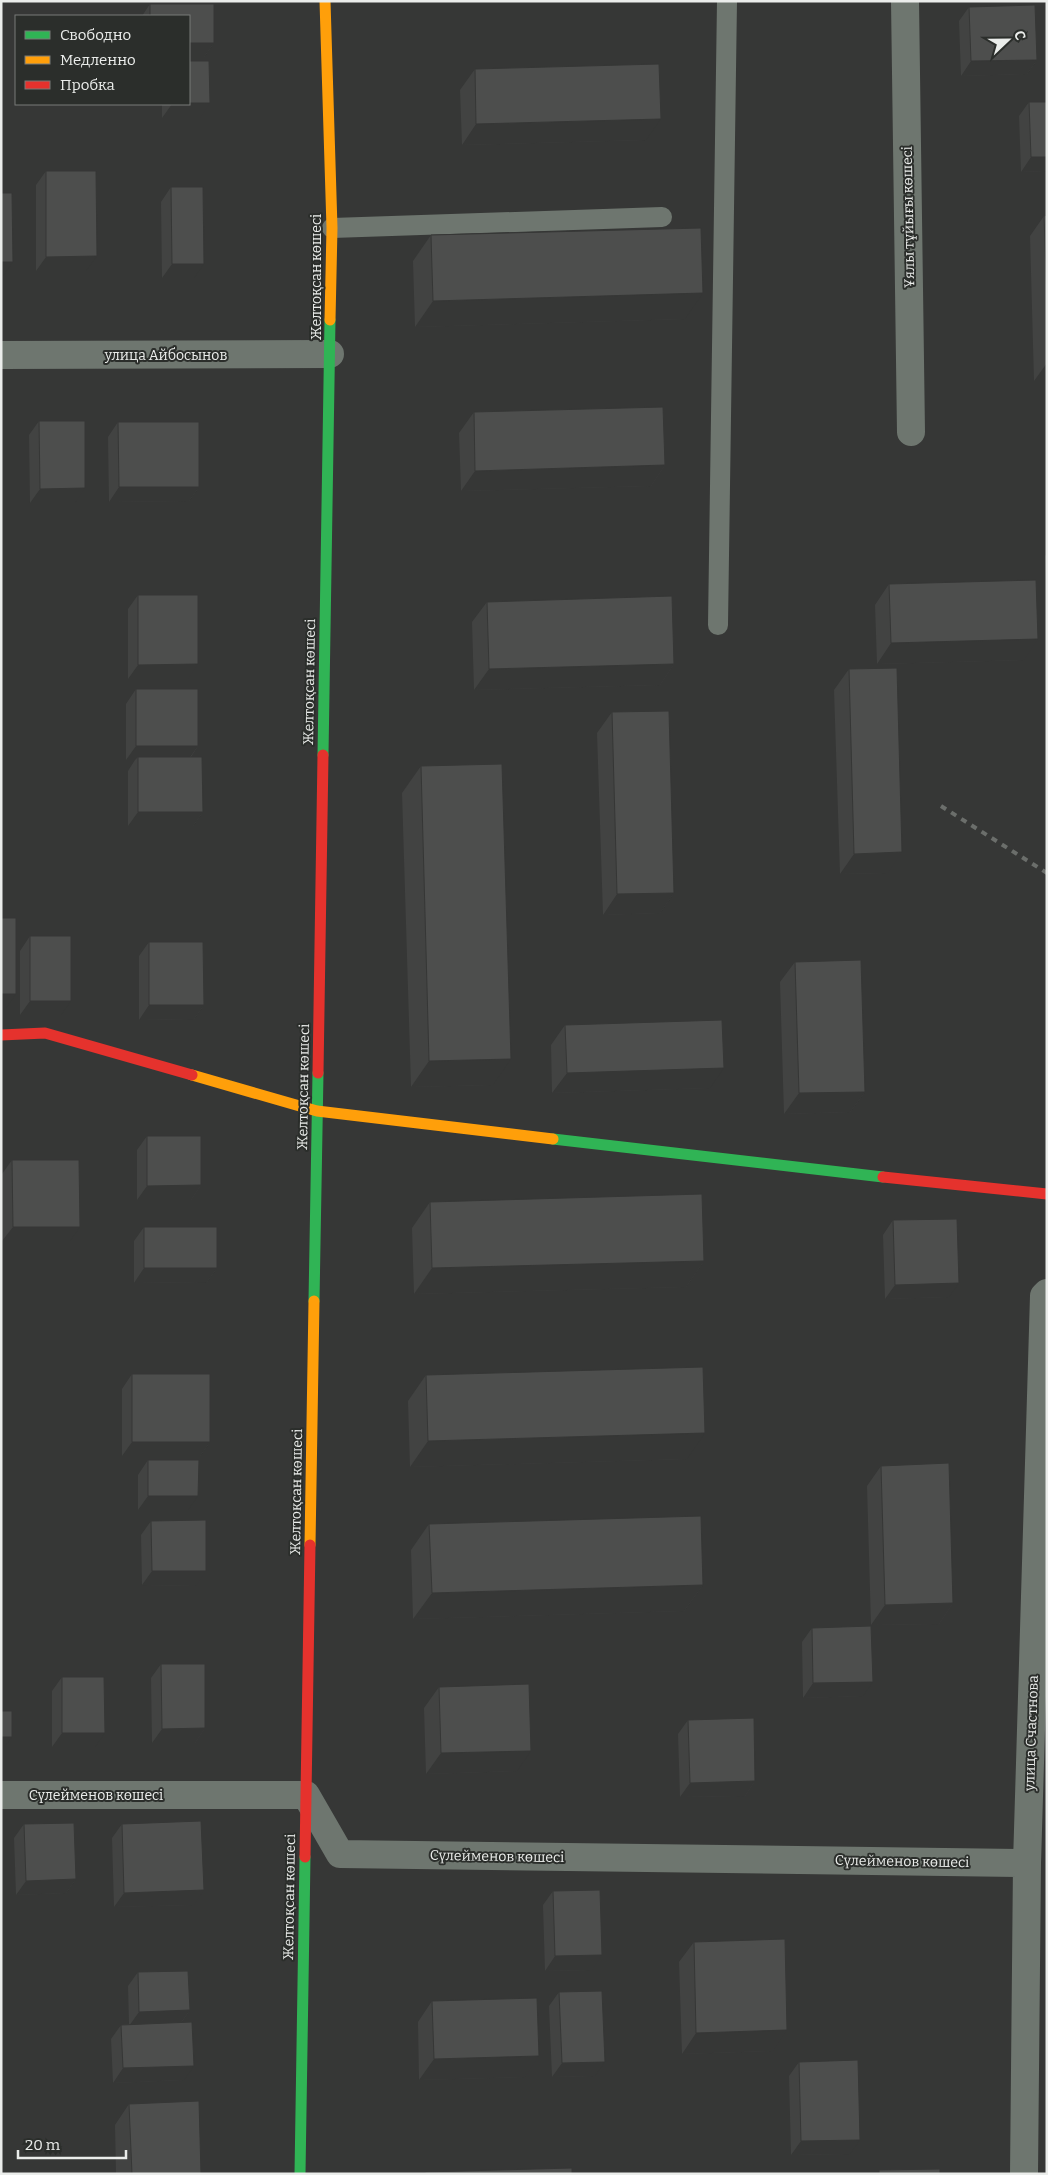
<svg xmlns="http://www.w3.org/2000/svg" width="1048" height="2175" font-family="Bitter,serif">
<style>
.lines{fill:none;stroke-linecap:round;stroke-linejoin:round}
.lane{stroke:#6e766f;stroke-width:20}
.street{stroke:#6e766f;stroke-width:28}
.fast{stroke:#30b455;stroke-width:11}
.slow{stroke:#ff9f0a;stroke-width:11}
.jam{stroke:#e5322d;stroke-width:11}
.rail{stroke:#6b6e6b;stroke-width:4;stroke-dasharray:6 6;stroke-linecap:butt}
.wall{fill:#424342}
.shaded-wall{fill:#363736}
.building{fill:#4d4e4d;stroke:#363736}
.labels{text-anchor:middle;stroke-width:4;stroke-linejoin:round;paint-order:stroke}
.street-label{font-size:14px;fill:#ebedeb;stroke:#2b2e2b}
</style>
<rect width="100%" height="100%" fill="#363736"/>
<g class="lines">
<path class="lane" d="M 332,228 L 662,217
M 718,625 L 727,1"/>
<path class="street" d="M 905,1 L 911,432
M 1,355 L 330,354
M 1,1795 L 306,1795 L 340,1854 L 1027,1863
M 1024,2174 L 1027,1863 L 1044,1296 L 1047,1293"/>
<path class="fast" d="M 323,755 L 330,320
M 553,1139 L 883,1177
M 314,1301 L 318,1073
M 300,2174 L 305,1857"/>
<path class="slow" d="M 325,1 L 332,228 L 330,320
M 192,1075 L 317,1111 L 553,1139
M 310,1545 L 314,1301"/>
<path class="jam" d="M 1,1035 L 45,1033 L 192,1075
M 318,1073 L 323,755
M 883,1177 L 1047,1194
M 305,1857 L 310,1545"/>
<path class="rail" d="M 941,806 L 1047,873"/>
</g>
<path class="wall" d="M 150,4 L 214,4 L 214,43 L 204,57 L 189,57 L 189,16 L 142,16 Z
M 969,7 L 1037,60 L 1027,74 L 961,76 L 959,21 Z
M 475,69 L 646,140 L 462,145 L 460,90 Z
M 1029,102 L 1047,171 L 1021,172 L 1019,116 Z
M 162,104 L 189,104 L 200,118 L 162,118 Z
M 46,171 L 86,271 L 36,271 L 36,185 Z
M 171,187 L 194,278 L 162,278 L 161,202 Z
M 1047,215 L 1047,381 L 1034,381 L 1030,236 L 1044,216 Z
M 431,235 L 685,319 L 415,327 L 413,261 Z
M 474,412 L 665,465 L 651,486 L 461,491 L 459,433 Z
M 39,421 L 75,503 L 30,503 L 29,435 Z
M 118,422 L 199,487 L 189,501 L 109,502 L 108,437 Z
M 1047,554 L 1047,605 L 1045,556 Z
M 889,584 L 1024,660 L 877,664 L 875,605 Z
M 138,595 L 188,679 L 128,679 L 128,609 Z
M 487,602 L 674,664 L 660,685 L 474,690 L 472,622 Z
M 849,669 L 888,873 L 840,874 L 834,690 Z
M 136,689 L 198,746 L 191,757 L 203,812 L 193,826 L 128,826 L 128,771 L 135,760 L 126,760 L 126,704 Z
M 612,712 L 674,893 L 660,913 L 603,915 L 597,733 Z
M 421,766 L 493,1085 L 411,1087 L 402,793 Z
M 30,936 L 61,1015 L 20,1015 L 20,951 Z
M 149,942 L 204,1005 L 194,1019 L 139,1020 L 139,956 Z
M 795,962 L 865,1092 L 850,1112 L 784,1114 L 780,982 Z
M 565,1025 L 710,1088 L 552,1093 L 551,1045 Z
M 147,1136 L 201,1185 L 191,1200 L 137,1200 L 137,1150 Z
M 12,1160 L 70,1241 L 2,1241 L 2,1174 Z
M 430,1202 L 704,1261 L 686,1287 L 414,1294 L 412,1228 Z
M 893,1220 L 949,1297 L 885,1299 L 883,1235 Z
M 144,1227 L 217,1268 L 207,1282 L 134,1283 L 134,1241 Z
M 132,1374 L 210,1442 L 200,1456 L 122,1456 L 122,1389 Z
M 426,1375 L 687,1459 L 410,1467 L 408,1401 Z
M 148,1460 L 188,1510 L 138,1510 L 138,1475 Z
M 881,1466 L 953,1603 L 939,1624 L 871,1625 L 867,1486 Z
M 151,1521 L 196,1586 L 142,1585 L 141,1535 Z
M 429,1524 L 703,1585 L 684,1611 L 413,1619 L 411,1550 Z
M 812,1628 L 863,1696 L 803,1698 L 802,1642 Z
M 161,1664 L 205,1728 L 195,1743 L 152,1743 L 151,1678 Z
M 62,1677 L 95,1747 L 52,1747 L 52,1691 Z
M 439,1687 L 517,1771 L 426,1774 L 424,1708 Z
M 688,1720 L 755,1781 L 745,1796 L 680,1797 L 678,1734 Z
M 24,1824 L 76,1879 L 66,1893 L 16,1895 L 14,1838 Z
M 122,1824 L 194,1905 L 114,1907 L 112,1838 Z
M 553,1891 L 592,1970 L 545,1971 L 543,1905 Z
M 694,1942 L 773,2051 L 682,2054 L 679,1962 Z
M 138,1972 L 190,2010 L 181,2023 L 184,2080 L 113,2083 L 111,2039 L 121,2025 L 129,2024 L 128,1986 Z
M 559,1992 L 595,2076 L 552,2077 L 549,2006 Z
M 432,2001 L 525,2077 L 419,2080 L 418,2022 Z
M 799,2062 L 850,2154 L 791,2155 L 789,2076 Z
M 129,2104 L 201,2174 L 116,2174 L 115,2125 Z"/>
<path class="shaded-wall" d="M 189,43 L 214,43 L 204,57 L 189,57 Z
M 1037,60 L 1027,74 L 961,76 L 971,61 Z
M 210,103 L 200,118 L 162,118 L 172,104 Z
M 661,119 L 646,140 L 462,145 L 476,124 Z
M 1031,157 L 1047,157 L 1047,171 L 1021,172 Z
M 97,256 L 86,271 L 36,271 L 46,257 Z
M 1,262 L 13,262 L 3,276 L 1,276 Z
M 172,264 L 204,264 L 194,278 L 162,278 Z
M 703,293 L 685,319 L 415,327 L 433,301 Z
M 1047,363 L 1047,381 L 1034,381 Z
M 665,465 L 651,486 L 461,491 L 475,471 Z
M 119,487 L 199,487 L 189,501 L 109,502 Z
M 85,488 L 75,503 L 30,503 L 40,489 Z
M 1038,639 L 1024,660 L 877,664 L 891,643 Z
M 198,664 L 188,679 L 128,679 L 138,665 Z
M 674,664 L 660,685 L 474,690 L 489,669 Z
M 136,746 L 198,746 L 188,760 L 138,757 L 135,760 L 126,760 Z
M 138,812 L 203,812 L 193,826 L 128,826 Z
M 902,852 L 888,873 L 840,874 L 854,854 Z
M 674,893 L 660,913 L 603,915 L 617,894 Z
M 1,994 L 16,994 L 6,1008 L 1,1008 Z
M 30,1001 L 71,1001 L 61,1015 L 20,1015 Z
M 149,1005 L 204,1005 L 194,1019 L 139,1020 Z
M 511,1059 L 493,1085 L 411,1087 L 429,1061 Z
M 724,1068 L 710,1088 L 552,1093 L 567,1073 Z
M 865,1092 L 850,1112 L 784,1114 L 799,1093 Z
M 201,1185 L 191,1200 L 137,1200 L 147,1186 Z
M 13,1227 L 80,1227 L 70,1241 L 2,1241 Z
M 704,1261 L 686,1287 L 414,1294 L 432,1268 Z
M 144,1268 L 217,1268 L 207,1282 L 134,1283 Z
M 959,1283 L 949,1297 L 885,1299 L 895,1285 Z
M 705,1433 L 687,1459 L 410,1467 L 428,1441 Z
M 132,1442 L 210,1442 L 200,1456 L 122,1456 Z
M 148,1496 L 198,1496 L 188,1510 L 138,1510 Z
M 152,1571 L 206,1571 L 196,1586 L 142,1585 Z
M 703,1585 L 684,1611 L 413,1619 L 432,1593 Z
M 953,1603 L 939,1624 L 871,1625 L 885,1605 Z
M 873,1682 L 863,1696 L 803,1698 L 813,1683 Z
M 205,1728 L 195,1743 L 152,1743 L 162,1729 Z
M 62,1733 L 105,1733 L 95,1747 L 52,1747 Z
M 1,1737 L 12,1737 L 6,1745 L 1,1745 Z
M 531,1751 L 517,1771 L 426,1774 L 441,1753 Z
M 755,1781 L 745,1796 L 680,1797 L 690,1783 Z
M 76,1879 L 66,1893 L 16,1895 L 26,1881 Z
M 204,1890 L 194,1905 L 114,1907 L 124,1893 Z
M 602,1955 L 592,1970 L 545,1971 L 555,1956 Z
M 190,2010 L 180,2024 L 129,2026 L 139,2012 Z
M 787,2030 L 773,2051 L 682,2054 L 696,2033 Z
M 539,2056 L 525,2077 L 419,2080 L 434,2059 Z
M 605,2062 L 595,2076 L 552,2077 L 562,2063 Z
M 194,2066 L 184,2080 L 113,2083 L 123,2068 Z
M 860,2140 L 850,2154 L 791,2155 L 801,2141 Z"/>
<path class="building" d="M 150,4 L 214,4 L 214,43 L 189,43 L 189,16 L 150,16 Z
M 1035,5 L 1037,60 L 971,61 L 969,7 Z
M 189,61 L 209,61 L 210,103 L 189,103 Z
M 659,64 L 661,119 L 476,124 L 475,69 Z
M 1029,102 L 1047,102 L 1047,157 L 1031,157 Z
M 46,171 L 96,171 L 97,256 L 46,257 Z
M 171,187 L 203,187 L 204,264 L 172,264 Z
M 1,193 L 12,193 L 13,262 L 1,262 Z
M 1047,215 L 1047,298 L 1044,216 Z
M 701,228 L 703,293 L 433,301 L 431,235 Z
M 663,407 L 665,465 L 475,471 L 474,412 Z
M 39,421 L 85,421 L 85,488 L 40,489 Z
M 118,422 L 199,422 L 199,487 L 119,487 Z
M 1036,580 L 1038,639 L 891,643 L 889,584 Z
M 138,595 L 198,595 L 198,664 L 138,665 Z
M 672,596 L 674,664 L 489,669 L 487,602 Z
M 897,668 L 902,852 L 854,854 L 849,669 Z
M 136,689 L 198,689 L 198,746 L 136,746 Z
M 669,711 L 674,893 L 617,894 L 612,712 Z
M 138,757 L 202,757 L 203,812 L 138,812 Z
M 502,764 L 511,1059 L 429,1061 L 421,766 Z
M 1,918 L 16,918 L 16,994 L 1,994 Z
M 30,936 L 71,936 L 71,1001 L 30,1001 Z
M 149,942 L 203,942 L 204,1005 L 149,1005 Z
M 861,960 L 865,1092 L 799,1093 L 795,962 Z
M 722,1020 L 724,1068 L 567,1073 L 565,1025 Z
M 147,1136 L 201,1136 L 201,1185 L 147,1186 Z
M 12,1160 L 79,1160 L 80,1227 L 13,1227 Z
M 702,1194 L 704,1261 L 432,1268 L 430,1202 Z
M 957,1219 L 959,1283 L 895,1285 L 893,1220 Z
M 144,1227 L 217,1227 L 217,1268 L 144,1268 Z
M 703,1367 L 705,1433 L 428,1441 L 426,1375 Z
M 132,1374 L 210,1374 L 210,1442 L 132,1442 Z
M 148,1460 L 199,1460 L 198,1496 L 148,1496 Z
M 949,1463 L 953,1603 L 885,1605 L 881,1466 Z
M 701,1516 L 703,1585 L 432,1593 L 429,1524 Z
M 206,1520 L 206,1571 L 152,1571 L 151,1521 Z
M 871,1626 L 873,1682 L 813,1683 L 812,1628 Z
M 161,1664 L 205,1664 L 205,1728 L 162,1729 Z
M 62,1677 L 104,1677 L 105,1733 L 62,1733 Z
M 529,1684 L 531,1751 L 441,1753 L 439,1687 Z
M 1,1711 L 12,1711 L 12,1737 L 1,1737 Z
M 754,1718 L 755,1781 L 690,1783 L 688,1720 Z
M 201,1821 L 204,1890 L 124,1893 L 122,1824 Z
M 74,1823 L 76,1879 L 26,1881 L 24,1824 Z
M 600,1890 L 602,1955 L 555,1956 L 553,1891 Z
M 785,1939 L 787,2030 L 696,2033 L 694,1942 Z
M 188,1971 L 190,2010 L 139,2012 L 138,1972 Z
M 602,1991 L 605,2062 L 562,2063 L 559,1992 Z
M 537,1998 L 539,2056 L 434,2059 L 432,2001 Z
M 192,2022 L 194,2066 L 123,2068 L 121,2025 Z
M 858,2060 L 860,2140 L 801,2141 L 799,2062 Z
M 199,2101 L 201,2174 L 132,2174 L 129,2104 Z
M 572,2168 L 572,2174 L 425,2174 L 425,2172 Z
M 940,2169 L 940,2174 L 879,2174 L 879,2170 Z"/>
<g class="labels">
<g class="street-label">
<text transform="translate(908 217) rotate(-91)" y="5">Ұялы тұйығы көшесі</text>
<text transform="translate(316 277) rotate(-90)" y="5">Желтоқсан көшесі</text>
<text x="166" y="360">улица Айбосынов</text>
<text transform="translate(309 682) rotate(-89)" y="5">Желтоқсан көшесі</text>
<text transform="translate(303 1087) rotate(-89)" y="5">Желтоқсан көшесі</text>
<text transform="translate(296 1492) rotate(-89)" y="5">Желтоқсан көшесі</text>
<text transform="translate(1031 1733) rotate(-88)" y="5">улица Счастнова</text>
<text x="96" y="1800">Сүлейменов көшесі</text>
<text transform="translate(497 1856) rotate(1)" y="5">Сүлейменов көшесі</text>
<text transform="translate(902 1861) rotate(1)" y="5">Сүлейменов көшесі</text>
<text transform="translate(289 1897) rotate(-89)" y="5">Желтоқсан көшесі</text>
</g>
</g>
<rect width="1048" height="2175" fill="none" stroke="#ebedeb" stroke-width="5"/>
<rect x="15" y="15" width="175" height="90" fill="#2b2e2b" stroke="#787a78"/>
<rect x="25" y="31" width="25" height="8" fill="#30b455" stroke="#787a78"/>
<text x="60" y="40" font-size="15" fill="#ebedeb">Свободно</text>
<rect x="25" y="56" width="25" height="8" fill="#ff9f0a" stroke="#787a78"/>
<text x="60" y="65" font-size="15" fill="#ebedeb">Медленно</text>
<rect x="25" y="81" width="25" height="8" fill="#e5322d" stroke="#787a78"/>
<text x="60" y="90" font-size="15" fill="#ebedeb">Пробка</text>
<g transform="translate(1008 40) rotate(68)" stroke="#2b2e2b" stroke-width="4" paint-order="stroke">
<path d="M0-4L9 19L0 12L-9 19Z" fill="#ebedeb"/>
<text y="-8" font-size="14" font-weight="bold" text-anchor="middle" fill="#ebedeb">С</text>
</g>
<path d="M18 2150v8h108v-8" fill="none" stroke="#ebedeb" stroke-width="2.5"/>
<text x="25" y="2150" font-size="15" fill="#ebedeb" stroke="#2b2e2b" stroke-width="4" paint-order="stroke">20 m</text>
</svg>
